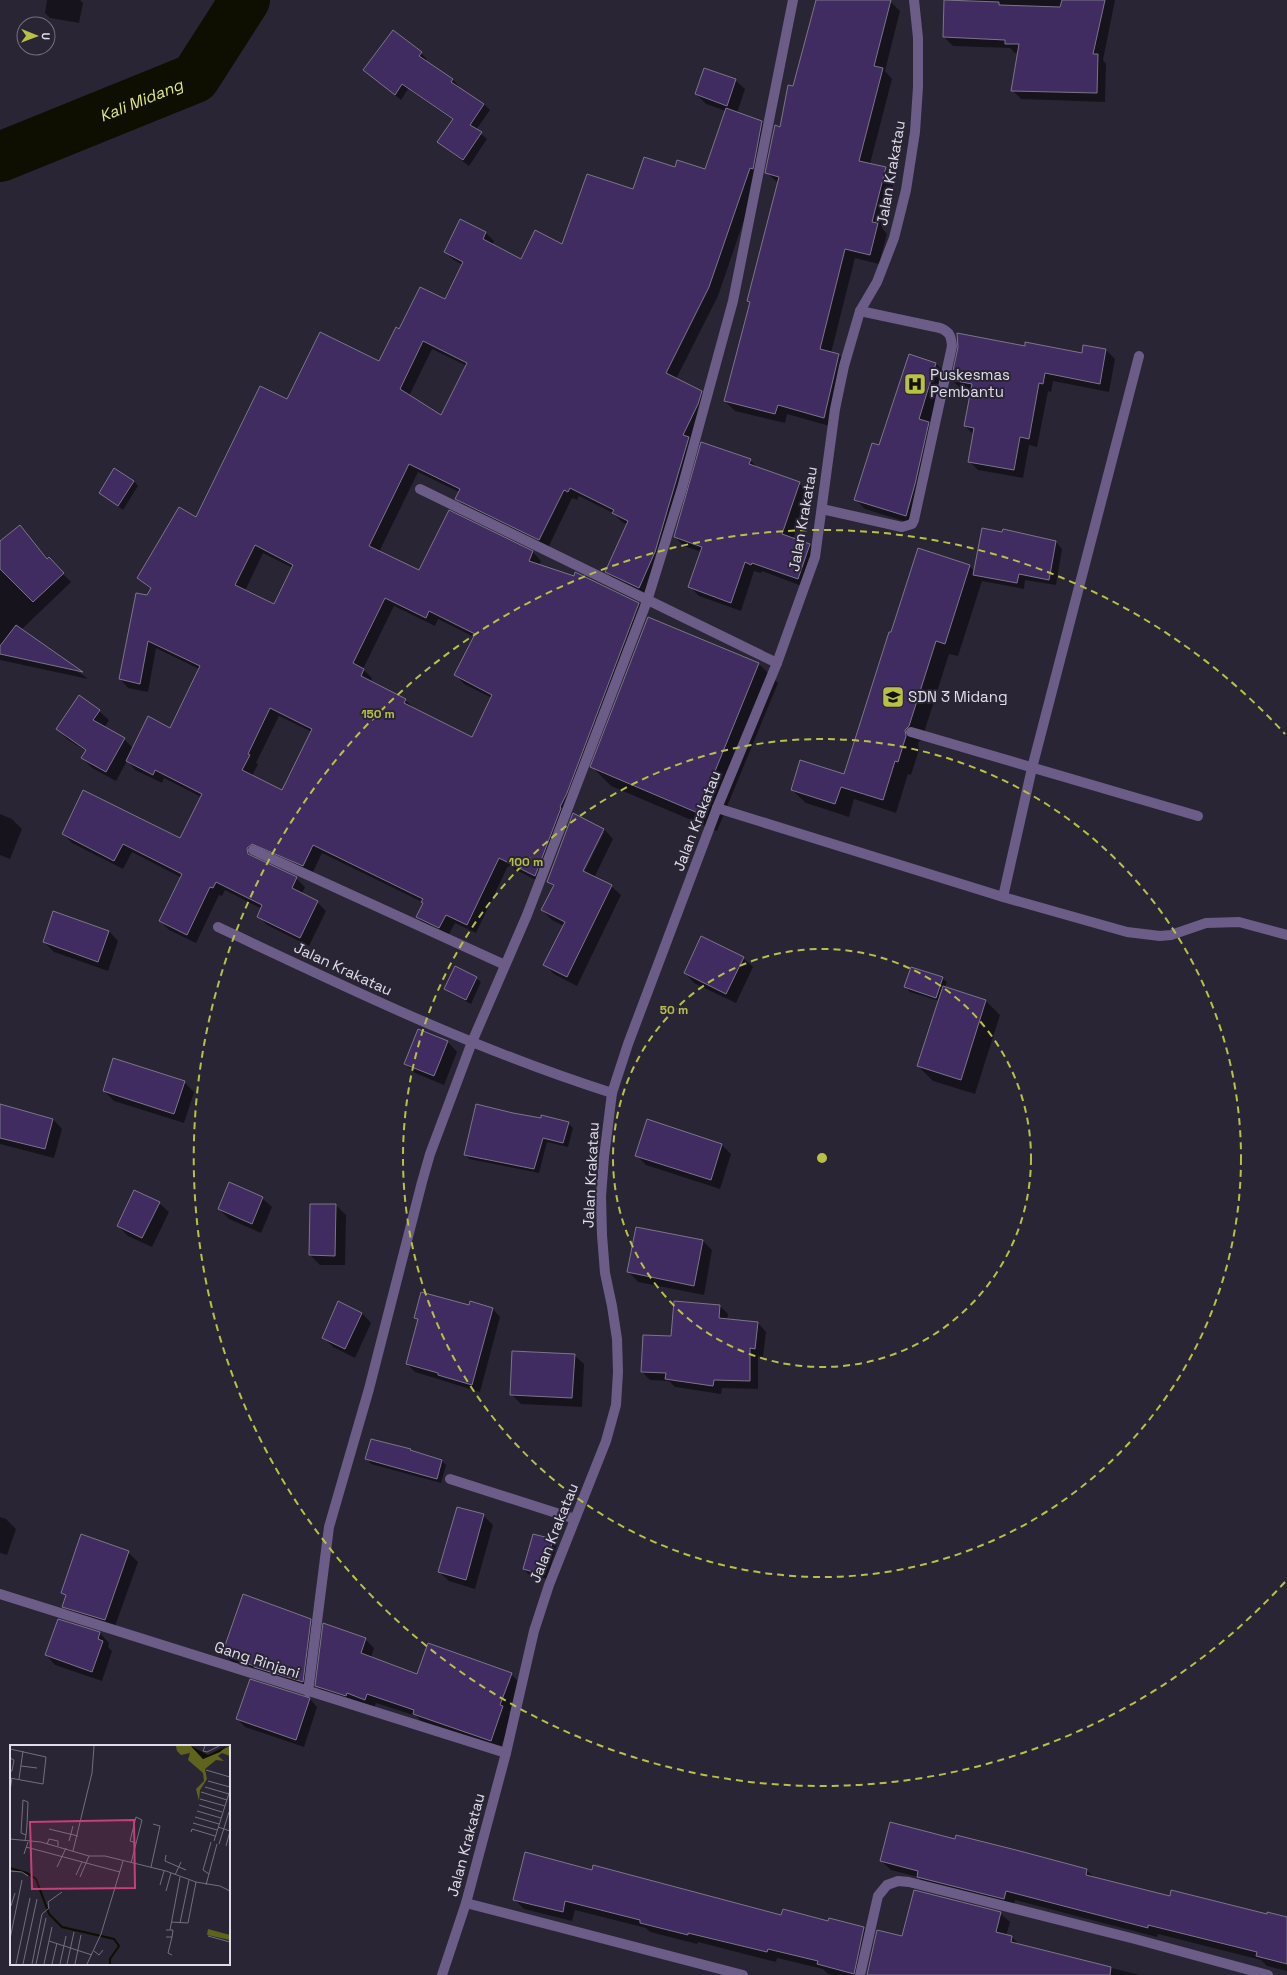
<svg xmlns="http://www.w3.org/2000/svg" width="1287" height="1975" font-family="'Space Grotesk',sans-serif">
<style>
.shadow{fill:#0007;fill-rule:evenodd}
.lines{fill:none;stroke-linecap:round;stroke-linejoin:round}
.river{stroke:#0e0f00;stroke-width:50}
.building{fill:#412c62;stroke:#7b7589;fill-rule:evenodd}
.minor{stroke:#6b5d88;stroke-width:10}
.tertiary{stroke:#6b5d88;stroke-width:10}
.ring{fill:none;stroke:#b9c046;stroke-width:2;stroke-dasharray:7 5}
.labels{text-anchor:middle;stroke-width:4;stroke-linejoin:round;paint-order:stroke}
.street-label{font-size:15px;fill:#e0dde8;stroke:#2a2535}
.poi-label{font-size:15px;fill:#e0dde8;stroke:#2a2535;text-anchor:start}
.water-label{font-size:16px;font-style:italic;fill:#e0e886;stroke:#2a2535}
.inset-river{fill:none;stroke:#0e0f00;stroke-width:2}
.inset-road{fill:none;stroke:#736f7d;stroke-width:1}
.view{fill:#c83f77;fill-opacity:0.15;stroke:#c83f77;stroke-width:2}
.inset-edge{fill:none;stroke:#e0dde8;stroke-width:2}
.centre{fill:#b9c046;stroke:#2a2535;stroke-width:2}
.ring-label{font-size:12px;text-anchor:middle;font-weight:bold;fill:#b9c046;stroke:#2a2535;stroke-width:4;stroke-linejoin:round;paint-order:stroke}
</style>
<rect width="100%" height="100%" fill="#2a2535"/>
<path class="shadow" d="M 47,0 L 80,0 L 83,3 L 79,23 L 50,18 L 45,13 Z
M 817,0 L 885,0 L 890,1 L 900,11 L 885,71 L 892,79 L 870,164 L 885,168 L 895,178 L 882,228 L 887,234 L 879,264 L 855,258 L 831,353 L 839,355 L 848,364 L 833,427 L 787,414 L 785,423 L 735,411 L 725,401 L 750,304 L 748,301 L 778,183 L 766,172 L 794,87 Z
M 966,0 L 1115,0 L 1103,60 L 1106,64 L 1105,102 L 1021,99 L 1012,90 L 1018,53 L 1015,53 L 1010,48 L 953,46 L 944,37 Z
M 421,53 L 427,59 L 425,62 L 453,80 L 459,86 L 457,87 L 484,104 L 490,110 L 476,130 L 487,139 L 469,166 L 438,142 L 453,120 L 408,89 L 401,100 L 364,70 Z
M 735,80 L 745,89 L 737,113 L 762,122 L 771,130 L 759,176 L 718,296 L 676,379 L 701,392 L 710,401 L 647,596 L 615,580 L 606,572 L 628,525 L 622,522 L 613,513 L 579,496 L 577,500 L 572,498 L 548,548 L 464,507 L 456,498 L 459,492 L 418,472 L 379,552 L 420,571 L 449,512 L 533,552 L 541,561 L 539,565 L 639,604 L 647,613 L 544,884 L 508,866 L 476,933 L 455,923 L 448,936 L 426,926 L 417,917 L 424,904 L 422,902 L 322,853 L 312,874 L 261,852 L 255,857 L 256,859 L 296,878 L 305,887 L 302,894 L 317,902 L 326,911 L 309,946 L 267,925 L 258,916 L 262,909 L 225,890 L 222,896 L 219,895 L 196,943 L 169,930 L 160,921 L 182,878 L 132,852 L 123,869 L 72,843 L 63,834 L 181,839 L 201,797 L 164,778 L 162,783 L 135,770 L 127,761 L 116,781 L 92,768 L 82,758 L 86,751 L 67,739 L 57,729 L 99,711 L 109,720 L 104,728 L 124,739 L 133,748 L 170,729 L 199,669 L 156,648 L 148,692 L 128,688 L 120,679 L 147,596 L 152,590 L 138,578 L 196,518 L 287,401 L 380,362 L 400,330 L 446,301 L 463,265 L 454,260 L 445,252 L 486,233 L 494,241 L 492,245 L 522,260 L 563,246 L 633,191 L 675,169 L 705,171 L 726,111 L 706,104 L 696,94 ZM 432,349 L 467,366 L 442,416 L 409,396 ZM 263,553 L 293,568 L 274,605 L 245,591 ZM 394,606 L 435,626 L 438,619 L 474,637 L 456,675 L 464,684 L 492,698 L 472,738 L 414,708 L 405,700 L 371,682 L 372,678 L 363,669 ZM 279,716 L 312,732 L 283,792 L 252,776 L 258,764 L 256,763 Z
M 1025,347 L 1082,354 L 1106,350 L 1115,359 L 1109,392 L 1053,381 L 1051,392 L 1048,391 L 1037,447 L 1029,445 L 1023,478 L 978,470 L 969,461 L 974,435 L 965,426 L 972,391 L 961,389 L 952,380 Z
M 909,355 L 936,364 L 946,373 L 916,525 L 865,509 L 856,500 L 879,446 Z
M 750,460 L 759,469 L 799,483 L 808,492 L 793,539 L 810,545 L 819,555 L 807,588 L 762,571 L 761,573 L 754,571 L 741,611 L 699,596 L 690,587 L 702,552 L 684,546 L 675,537 Z
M 134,481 L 138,486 L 123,510 L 100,493 Z
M 20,526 L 48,559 L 71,582 L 21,630 L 88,679 L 0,660 L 0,542 Z
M 1056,542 L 1062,549 L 1056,585 L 1025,580 L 1024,589 L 982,581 L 958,656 L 949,654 L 922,739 L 918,743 L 919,750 L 911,775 L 908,774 L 896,813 L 854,799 L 849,817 L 806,803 L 792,790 L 845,776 L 892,634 L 969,566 L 975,571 Z
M 649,618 L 759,664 L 778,683 L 717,831 L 611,786 L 592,767 Z
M 0,814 L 12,819 L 22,829 L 10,859 L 0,855 Z
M 604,829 L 613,839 L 594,878 L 611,886 L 621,895 L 577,986 L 554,974 L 545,965 L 564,926 L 552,920 L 542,910 L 554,887 L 548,881 ZM 601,832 L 604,832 L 582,876 L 580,875 Z
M 109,931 L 118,941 L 108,971 L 54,952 L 44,942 Z
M 743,958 L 753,967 L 736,1003 L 694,983 L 685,973 Z
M 476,978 L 481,982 L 471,1004 L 450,993 L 445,989 Z
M 942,978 L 947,982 L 945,987 L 986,1001 L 1000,1015 L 975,1094 L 933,1081 L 918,1066 L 939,1001 L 910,992 L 905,987 Z
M 448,1042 L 457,1052 L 444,1085 L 415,1073 L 405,1064 Z
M 184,1082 L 194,1092 L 184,1123 L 114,1101 L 104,1091 Z
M 0,1106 L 53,1119 L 62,1129 L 54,1158 L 0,1144 Z
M 513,1114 L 568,1123 L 573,1128 L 568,1147 L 547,1142 L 539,1173 L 469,1159 L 465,1154 Z
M 721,1144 L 731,1154 L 720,1189 L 646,1165 L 637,1156 Z
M 262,1198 L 272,1207 L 261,1233 L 229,1219 L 219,1209 Z
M 159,1203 L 169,1212 L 152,1247 L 128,1236 L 118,1226 Z
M 336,1205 L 346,1215 L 345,1265 L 320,1265 L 310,1255 Z
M 703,1241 L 712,1250 L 704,1295 L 638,1282 L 629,1272 Z
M 471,1302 L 493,1309 L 500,1317 L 480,1392 L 415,1372 L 407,1364 L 419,1321 L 415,1317 L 470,1306 Z
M 720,1306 L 728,1314 L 727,1320 L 758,1323 L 766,1332 L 763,1357 L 758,1356 L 758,1389 L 722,1388 L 721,1394 L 675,1387 L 669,1381 L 650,1380 L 642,1372 L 672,1338 Z
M 362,1313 L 371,1323 L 355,1358 L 333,1347 L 323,1337 Z
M 574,1355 L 584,1364 L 582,1407 L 521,1404 L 511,1394 Z
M 372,1440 L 410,1450 L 413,1452 L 442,1461 L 446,1465 L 441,1483 L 371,1464 L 367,1459 Z
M 483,1515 L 493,1525 L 475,1589 L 449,1581 L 439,1572 Z
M 0,1517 L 6,1519 L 16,1529 L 7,1555 L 0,1553 Z
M 534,1535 L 553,1540 L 557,1544 L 547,1579 L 528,1574 L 524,1569 Z
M 128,1552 L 138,1562 L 114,1629 L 73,1616 L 63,1606 L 66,1597 L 62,1592 Z
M 244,1595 L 303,1616 L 319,1628 L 311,1690 L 232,1662 L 224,1654 Z
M 58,1620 L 100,1633 L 109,1643 L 108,1647 L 112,1651 L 102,1681 L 55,1665 L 46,1655 Z
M 365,1639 L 374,1648 L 371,1658 L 418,1675 L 511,1674 L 520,1683 L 509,1714 L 512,1716 L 500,1750 L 423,1723 L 416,1716 L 376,1703 L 374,1709 L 325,1695 L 316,1685 Z
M 250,1681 L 310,1699 L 317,1707 L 304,1747 L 245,1727 L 237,1719 Z
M 956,1840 L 1087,1870 L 1094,1878 L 1170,1897 L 1287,1918 L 1287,1971 L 1267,1966 L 1261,1960 L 1158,1934 L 1157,1937 L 1015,1900 L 1013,1908 L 927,1887 L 918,1877 L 891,1870 L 881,1861 Z
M 592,1871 L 782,1916 L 864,1928 L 873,1937 L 865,1975 L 832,1975 L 828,1974 L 823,1969 L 777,1958 L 776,1962 L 698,1942 L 697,1944 L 650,1932 L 646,1928 L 575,1910 L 572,1921 L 524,1909 L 514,1899 Z
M 1000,1913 L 1010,1922 L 1006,1936 L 1012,1937 L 1019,1945 L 1140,1975 L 868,1975 L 903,1938 Z"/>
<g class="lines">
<path class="river" id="s1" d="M 0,157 L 195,78 L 245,0"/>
</g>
<path class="building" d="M 816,0 L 891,0 L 874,66 L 883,68 L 859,161 L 886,167 L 872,222 L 878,223 L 870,255 L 845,249 L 820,349 L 839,354 L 824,418 L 778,405 L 775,414 L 724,401 L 750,302 L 747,301 L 779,177 L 765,173 L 775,125 L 780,127 L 788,85 L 793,86 Z
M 944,0 L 999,2 L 999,5 L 1060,7 L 1062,0 L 1105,0 L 1093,54 L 1098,54 L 1097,93 L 1011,91 L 1019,44 L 1005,44 L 1005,40 L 943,37 Z
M 393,30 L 422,52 L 419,56 L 453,79 L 451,82 L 484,104 L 470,125 L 482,132 L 463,160 L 437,142 L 453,119 L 402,84 L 395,95 L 363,70 Z
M 704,68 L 736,79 L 727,106 L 695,94 Z
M 726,108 L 762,121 L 753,169 L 750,168 L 709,287 L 666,373 L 702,391 L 698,404 L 683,435 L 689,437 L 655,552 L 639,588 L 605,572 L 628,521 L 612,513 L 614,510 L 570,488 L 568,492 L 564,490 L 539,540 L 455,499 L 460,489 L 409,464 L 369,546 L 419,570 L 449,510 L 533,551 L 529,561 L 574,576 L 575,572 L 639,603 L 567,793 L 560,807 L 561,808 L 535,876 L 499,858 L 467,925 L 446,915 L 439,928 L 416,917 L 423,903 L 421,902 L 423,899 L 313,845 L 303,866 L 252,844 L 247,848 L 248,854 L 297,877 L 292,888 L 318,901 L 300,938 L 257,917 L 262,905 L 216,882 L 213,888 L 210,887 L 187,935 L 159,921 L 182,874 L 123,844 L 114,861 L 62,834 L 83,790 L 180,838 L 202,794 L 155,770 L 153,775 L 126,761 L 148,716 L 170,728 L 200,666 L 148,641 L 140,684 L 119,679 L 136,593 L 147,595 L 151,588 L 137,578 L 179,507 L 196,517 L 260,386 L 287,399 L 320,332 L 379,361 L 396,327 L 399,329 L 420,287 L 445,299 L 463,262 L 444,252 L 460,219 L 486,232 L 483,239 L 521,259 L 535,230 L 562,244 L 587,174 L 633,189 L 644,157 L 675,167 L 677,160 L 705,169 ZM 423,341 L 467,363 L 441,415 L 400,389 ZM 255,545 L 293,565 L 274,604 L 235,585 ZM 385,598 L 426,618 L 429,611 L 475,634 L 454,675 L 492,695 L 472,737 L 404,703 L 406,699 L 361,676 L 364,669 L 353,663 ZM 270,708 L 312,729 L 282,790 L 242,770 L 250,755 L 248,754 Z
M 957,333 L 1025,346 L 1025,342 L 1082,353 L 1083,345 L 1106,349 L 1100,384 L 1045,373 L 1043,384 L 1039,383 L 1029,439 L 1020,437 L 1014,470 L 968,462 L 974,428 L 964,426 L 972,384 L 951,380 L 958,347 Z
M 909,354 L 936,363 L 919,419 L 929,422 L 915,484 L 906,516 L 854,500 L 872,443 L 879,445 Z
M 701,442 L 751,459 L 749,464 L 800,482 L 782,534 L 810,544 L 798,579 L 752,563 L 751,565 L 745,562 L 731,603 L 688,587 L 702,547 L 674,537 Z
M 114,468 L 134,481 L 118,506 L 99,493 Z
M 20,525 L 47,559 L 49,557 L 64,573 L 33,602 L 0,569 L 0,541 Z
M 982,528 L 1002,532 L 1003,529 L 1056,541 L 1049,580 L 1019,574 L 1017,583 L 973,575 Z
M 918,548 L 970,565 L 945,644 L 936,641 L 909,726 L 905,730 L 906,736 L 898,762 L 895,761 L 883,800 L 841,787 L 835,804 L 791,790 L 800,760 L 844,774 L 889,632 L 891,632 Z
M 648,617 L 759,663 L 698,813 L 590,767 Z
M 16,625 L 83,672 L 0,654 L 0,646 Z
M 79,695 L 100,710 L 93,720 L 125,738 L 106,772 L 81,758 L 86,750 L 56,729 Z
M 573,813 L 604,829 L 583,871 L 612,885 L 567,977 L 543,965 L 565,922 L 541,910 L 554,885 L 547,882 Z
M 53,911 L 109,931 L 98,962 L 43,942 Z
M 701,936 L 744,957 L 726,994 L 684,973 Z
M 455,966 L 477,977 L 466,1000 L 444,989 Z
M 911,967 L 943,977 L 936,998 L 904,987 Z
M 943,986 L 986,1000 L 961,1080 L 917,1066 Z
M 418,1029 L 448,1041 L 434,1076 L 404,1064 Z
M 113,1058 L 185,1081 L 174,1114 L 103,1091 Z
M 0,1104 L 53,1119 L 45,1149 L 0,1138 Z
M 476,1104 L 513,1113 L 541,1118 L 541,1115 L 569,1122 L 563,1143 L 543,1138 L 534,1169 L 464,1155 Z
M 647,1119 L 722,1144 L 711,1180 L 635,1156 Z
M 229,1182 L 263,1197 L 252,1224 L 218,1209 Z
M 134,1190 L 160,1202 L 142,1238 L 117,1226 Z
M 310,1204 L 336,1204 L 335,1256 L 309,1255 Z
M 636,1227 L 703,1240 L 694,1286 L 627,1272 Z
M 421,1292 L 469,1305 L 470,1301 L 493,1308 L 472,1385 L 438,1375 L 438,1373 L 406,1364 L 418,1319 L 414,1318 Z
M 338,1301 L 362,1313 L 345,1349 L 322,1338 Z
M 674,1301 L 720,1305 L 719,1318 L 758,1322 L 755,1349 L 750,1348 L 750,1381 L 714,1380 L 713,1386 L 665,1379 L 666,1373 L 641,1372 L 643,1335 L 671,1336 Z
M 512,1351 L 575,1354 L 572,1398 L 510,1395 Z
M 371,1439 L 411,1449 L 410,1450 L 442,1460 L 437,1479 L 365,1459 Z
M 457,1507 L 484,1514 L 466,1580 L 438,1572 Z
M 81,1534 L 129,1551 L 105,1620 L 62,1607 L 66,1595 L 61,1593 Z
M 533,1534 L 553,1539 L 543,1575 L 523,1569 Z
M 243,1594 L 311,1619 L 303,1682 L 254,1667 L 254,1666 L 222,1654 Z
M 58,1619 L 100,1632 L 98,1639 L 103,1641 L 92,1672 L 45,1655 Z
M 323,1623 L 366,1638 L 361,1653 L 417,1674 L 428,1643 L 512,1673 L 500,1705 L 503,1706 L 491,1741 L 413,1714 L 414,1710 L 367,1694 L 365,1700 L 347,1693 L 346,1696 L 315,1686 Z
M 250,1679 L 310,1698 L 296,1740 L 236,1719 Z
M 890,1822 L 955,1839 L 956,1835 L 1016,1850 L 1087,1869 L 1086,1875 L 1170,1896 L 1171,1890 L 1267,1914 L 1267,1912 L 1287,1917 L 1287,1964 L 1256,1956 L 1257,1952 L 1148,1925 L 1148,1928 L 1006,1891 L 1004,1899 L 917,1877 L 918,1871 L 880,1861 Z
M 525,1852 L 592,1870 L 593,1865 L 781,1915 L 783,1909 L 828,1921 L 829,1918 L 864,1927 L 854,1974 L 817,1964 L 818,1961 L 768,1949 L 767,1952 L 688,1933 L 688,1935 L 640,1923 L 640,1920 L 565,1901 L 563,1912 L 513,1900 Z
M 914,1890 L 1001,1912 L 996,1932 L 1012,1936 L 1011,1942 L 1111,1967 L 1110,1975 L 867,1975 L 877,1930 L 902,1936 Z"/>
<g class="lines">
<path class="minor" d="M 420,489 L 777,663
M 822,509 L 902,527 L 912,524 L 914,520 L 952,346 C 951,336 950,332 940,328 L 860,311
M 911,732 L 1198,816
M 717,808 L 1003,897 L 1127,932 L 1160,936 L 1171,935 L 1206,923 L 1239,922 L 1287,935
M 253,850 L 505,965
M 1003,897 L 1032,768 L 1139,356
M 218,927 C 347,988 476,1050 612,1093
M 450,1479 L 575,1519
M 0,1594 L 506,1753
M 308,1692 L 329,1527 L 369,1389 L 422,1182 L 430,1154 L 472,1042 L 527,915 L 647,601 L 682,488 L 733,301 L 793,0
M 466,1903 L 743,1975
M 860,1975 L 878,1896 L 887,1885 L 898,1881 L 909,1882 L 1135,1939 L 1268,1975"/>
<path class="tertiary" d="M 442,1975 L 466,1903 L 506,1753 L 534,1631 L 549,1585 L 606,1441 L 616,1405 L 618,1372 L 617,1339 L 612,1306 L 605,1273 L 602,1235 L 601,1196 L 604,1157 L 612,1093 L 628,1044 L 717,808 L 777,663 L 815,557 L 835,409 L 844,366 L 860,311 L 877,282 L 894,238 L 906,190 L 915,132 L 918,87 L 918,38 L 914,0"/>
</g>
<g class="ring">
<circle cx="822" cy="1158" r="209"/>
<circle cx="822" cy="1158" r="419"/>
<path d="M1285 1582A628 628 0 1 1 1285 734"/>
</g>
<defs>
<g id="hospital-square" transform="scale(1.15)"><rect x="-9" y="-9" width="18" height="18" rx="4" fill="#b9c046" stroke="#2a2535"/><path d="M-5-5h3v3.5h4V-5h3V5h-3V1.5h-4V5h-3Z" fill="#111"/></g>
<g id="school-square" transform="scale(1.15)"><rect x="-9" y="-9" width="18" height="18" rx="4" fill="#b9c046" stroke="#2a2535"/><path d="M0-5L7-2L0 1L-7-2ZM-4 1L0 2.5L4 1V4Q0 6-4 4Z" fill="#111"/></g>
</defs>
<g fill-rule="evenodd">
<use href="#hospital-square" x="915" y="384"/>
<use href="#school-square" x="893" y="697"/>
</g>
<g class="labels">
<g class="street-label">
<text transform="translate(891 173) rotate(-80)" y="5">Jalan Krakatau</text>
<text transform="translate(803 519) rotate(-80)" y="5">Jalan Krakatau</text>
<text transform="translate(697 821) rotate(-69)" y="5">Jalan Krakatau</text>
<text transform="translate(343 969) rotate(25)" y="5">Jalan Krakatau</text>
<text transform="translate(591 1175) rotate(-87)" y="5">Jalan Krakatau</text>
<text transform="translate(554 1533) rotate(-68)" y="5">Jalan Krakatau</text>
<text transform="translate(257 1660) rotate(18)" y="5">Gang Rinjani</text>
<text transform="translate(466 1845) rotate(-75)" y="5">Jalan Krakatau</text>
</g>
<g class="poi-label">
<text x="930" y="380">Puskesmas<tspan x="930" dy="17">Pembantu</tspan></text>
<text x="908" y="702">SDN 3 Midang</text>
</g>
<g class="water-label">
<text dy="6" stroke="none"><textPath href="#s1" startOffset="152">Kali Midang</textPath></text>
</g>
</g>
<g transform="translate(10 1745)">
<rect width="220" height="220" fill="#2a2535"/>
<path d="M 166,1 L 181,1 L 193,14 L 220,1 L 220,11 L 212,8 L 208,11 L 214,16 L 206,15 L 195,24 L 197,34 L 190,45 L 189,56 L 186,44 L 194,36 L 193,28 L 178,15 L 180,8 L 171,10 L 167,6 ZM 198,184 L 220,190 L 220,195 L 197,190 Z" fill="#5f631b"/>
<path d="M 181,1 L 198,10 L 216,1 L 210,7 L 193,14 Z" fill="#0e0f00"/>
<path class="inset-river" d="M 0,123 L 17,128 L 26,134 L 39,169 L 52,182 L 104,194 L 109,201 L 100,214 L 100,219"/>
<path class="inset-road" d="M 195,1 L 193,6 L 197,7 L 209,1M 0,4 L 36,12 L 33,39 L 0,33M 0,13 L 4,15 L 2,26 L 0,26M 11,21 L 27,23M 196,25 L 220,32M 9,34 L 13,6M 198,36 L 220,42M 195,42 L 219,49M 0,46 L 2,33M 191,47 L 217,55M 190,54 L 215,61M 189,60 L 212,67M 187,66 L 211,73M 185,72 L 209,79M 183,78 L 207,85M 208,82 L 220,86M 39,84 L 68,91M 181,87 L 182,84 L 205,91M 0,94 L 31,97 L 79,111 L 95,111 L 156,126 L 186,137 L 210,141 L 220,146M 15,96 L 16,90 L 17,80 L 18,57 L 13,55 L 11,88 L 16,90M 59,96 L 63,81M 204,96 L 220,45M 37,99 L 39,94 L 48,96 L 48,101M 209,99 L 219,67M 216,101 L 220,86M 16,102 L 110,127M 63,106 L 82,28 L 84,1M 14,109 L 18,97M 156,110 L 155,116 L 176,125M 121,118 L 132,75 L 126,72 L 120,96 L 126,98M 47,122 L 56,103M 141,122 L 150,81 L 143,79M 0,126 L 12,127 L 18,131M 199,129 L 193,125 L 201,97M 66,130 L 72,117M 165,130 L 171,117M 70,132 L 79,111M 150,140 L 154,126M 196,140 L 207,99M 156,146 L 161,128M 1,161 L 5,148M 161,177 L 178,178 L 186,137M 170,178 L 179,135M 156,185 L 163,185 L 162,192 L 156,192M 160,185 L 170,132M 198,191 L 220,197M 0,194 L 12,135M 39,196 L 82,210M 84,206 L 89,210 L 93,205M 162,210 L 158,208 L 162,192M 6,219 L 20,153M 13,219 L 27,154M 22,219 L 32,169 L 39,163 L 38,157 L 52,147M 26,219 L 36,173M 34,219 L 42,182M 42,219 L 47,198M 50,219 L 56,191M 57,219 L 64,187M 65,219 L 71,190M 77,219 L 91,189 L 113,116"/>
<path class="view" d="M 124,75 L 125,143 L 22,144 L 20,77 Z"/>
<rect width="220" height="220" class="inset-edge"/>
</g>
<circle cx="822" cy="1158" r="6" class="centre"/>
<g class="ring-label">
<text x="378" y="718">150 m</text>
<text x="526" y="866">100 m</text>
<text x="674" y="1014">50 m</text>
</g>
<g transform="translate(36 36) rotate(91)"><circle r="19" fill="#2a2535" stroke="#736f7d"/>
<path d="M0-3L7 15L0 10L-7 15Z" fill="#b9c046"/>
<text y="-6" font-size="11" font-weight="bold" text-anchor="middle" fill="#e0dde8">U</text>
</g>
</svg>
